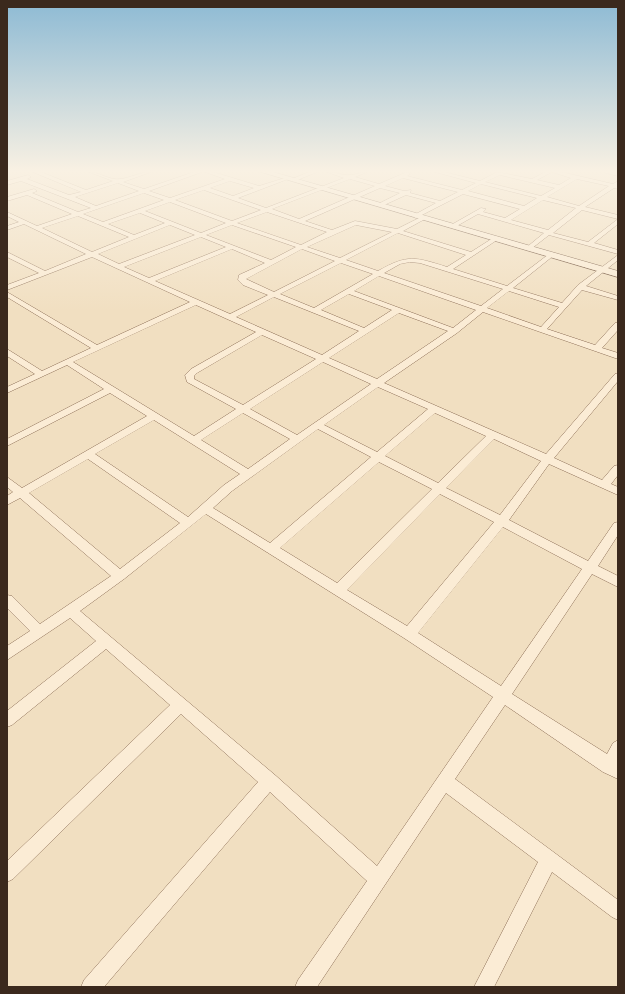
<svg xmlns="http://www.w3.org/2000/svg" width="625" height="994" font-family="'Crimson Pro',serif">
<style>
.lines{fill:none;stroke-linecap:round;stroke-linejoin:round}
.street-casing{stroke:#8d6f57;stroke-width:1}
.secondary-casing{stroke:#6e503a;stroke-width:1}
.street{fill:#fbecd5;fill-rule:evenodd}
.secondary{fill:#fbecd5;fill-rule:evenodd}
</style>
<rect width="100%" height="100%" fill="#f1dfc1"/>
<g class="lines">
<g class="street-casing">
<path id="street" d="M 33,172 L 41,172 L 86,190 L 113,181 L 89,172 C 99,172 111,181 120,179 C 131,178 139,172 151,172 L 123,182 L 144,189 L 194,172 L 202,172 L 149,191 L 170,198 L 225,179 L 205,172 L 213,172 L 259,186 L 288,177 L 288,179 L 238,198 L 266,208 L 344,178 L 327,172 C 335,172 344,176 350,175 C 356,175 360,172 367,172 L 355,177 L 379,184 L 407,172 L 410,174 L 407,176 L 462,190 L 476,183 L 435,172 L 444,172 L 480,181 L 497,172 L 532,179 L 545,172 L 552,172 L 537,180 L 559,185 L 571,178 L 552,172 L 561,172 L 613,184 L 618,181 L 618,189 L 614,188 L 585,207 L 618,215 L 618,219 L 582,210 L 553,233 L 588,242 L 618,219 L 618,224 L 594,243 L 618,250 L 618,254 L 549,235 L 531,249 L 527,249 L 527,247 L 544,233 L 478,214 L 455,227 L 451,227 L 451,225 L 481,208 L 486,209 L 483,212 L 505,218 L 520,209 L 463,194 L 416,218 L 414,217 L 414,215 L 436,203 L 406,195 L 382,206 L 378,206 L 378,204 L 400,193 L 380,188 L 305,221 L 332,230 L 355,221 L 397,229 L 423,216 L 425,217 L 425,219 L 403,231 L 471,252 L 493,238 L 497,238 L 497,240 L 453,269 L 507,286 L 549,254 L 553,254 L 553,256 L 513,288 L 562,303 L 578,285 L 618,255 L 618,260 L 586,286 L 618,296 L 618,300 L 582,290 L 547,329 L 595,345 L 615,323 L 618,323 L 618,330 L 602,348 L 618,353 L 618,359 L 483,312 L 457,333 L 384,383 L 546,454 L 615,374 L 618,373 L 618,381 L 554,458 L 602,480 L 614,466 L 618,465 L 618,475 L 611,484 L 618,487 L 618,495 L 549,464 L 509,520 L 588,561 L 614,523 L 618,522 L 618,535 L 598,566 L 618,576 L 618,587 L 592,574 L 512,694 L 607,754 L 613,743 L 618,740 L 618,779 L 603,772 L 505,705 L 455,779 L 618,900 L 618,920 L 612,917 L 552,872 L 494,987 L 474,987 L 538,862 L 446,793 L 317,987 L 295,987 L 298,980 L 367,881 L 270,792 L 104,987 L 81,987 L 84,980 L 258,782 L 181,714 L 13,879 L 7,882 L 7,861 L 170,705 L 106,649 L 12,725 L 7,727 L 7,711 L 96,641 L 70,618 L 7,660 L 7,646 L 30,631 L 7,608 L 7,595 L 12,596 L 40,624 L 111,576 L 20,498 L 7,505 L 7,496 L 13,492 L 7,487 L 7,477 L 22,488 L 147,416 L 110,393 L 7,446 L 7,439 L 104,389 L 67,365 L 7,393 L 7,387 L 35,374 L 7,356 L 7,349 L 42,371 L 91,348 L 7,297 L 7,292 L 97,345 L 190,302 L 92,257 L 7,290 L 7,285 L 39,273 L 7,257 L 7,252 L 45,271 L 86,254 L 24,224 L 7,230 L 7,226 L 19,222 L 7,216 L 7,212 L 37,226 L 72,214 L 27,195 L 7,201 L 7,197 L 34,189 L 37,191 L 32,193 L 78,212 L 91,208 L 21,181 L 7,185 L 7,181 L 28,175 L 31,177 L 27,179 L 69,195 L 81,192 ZM 500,175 L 555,188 L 541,196 L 485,182 ZM 403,178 L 458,192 L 440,201 L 410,193 L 411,190 L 404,191 L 385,186 ZM 350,179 L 375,186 L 299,219 L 272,209 ZM 577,179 L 609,186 L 579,206 L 547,197 ZM 230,181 L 254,188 L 233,196 L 210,188 ZM 118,183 L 139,191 L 96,206 L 75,197 ZM 481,184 L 537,198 L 524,206 L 468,191 ZM 204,190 L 261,210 L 232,221 L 175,200 ZM 144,193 L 164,200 L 103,222 L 83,214 ZM 543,200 L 576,208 L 548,230 L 511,220 ZM 170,202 L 226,223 L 201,233 L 145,211 ZM 267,212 L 327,232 L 301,245 L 237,223 ZM 140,213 L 165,223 L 134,235 L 108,224 ZM 78,216 L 129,237 L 92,252 L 42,228 ZM 170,225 L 195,235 L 119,264 L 98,254 ZM 232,225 L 296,247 L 271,260 L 206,235 ZM 356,225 L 392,232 L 340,258 L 307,247 ZM 398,233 L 466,255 L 447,267 C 415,257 408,254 378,271 L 346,260 ZM 201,237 L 226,247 L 149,278 L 124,267 ZM 232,249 L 265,263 L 239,275 L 238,280 L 243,285 L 268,295 L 230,314 L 155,281 ZM 302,249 L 335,261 L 274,292 L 246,279 ZM 410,262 L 420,263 L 503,289 L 481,306 L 384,273 L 400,264 ZM 341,263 L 373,274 L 314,308 L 280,294 ZM 379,276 L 476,310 L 453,328 L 354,291 ZM 509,291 L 559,307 L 541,327 L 487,308 ZM 349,294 L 392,310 L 364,328 L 321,310 ZM 274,297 L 359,331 L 322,355 L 236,317 ZM 196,305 L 256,332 L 191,369 L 185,375 L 187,382 L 236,409 L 194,436 L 73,362 ZM 399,313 L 448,331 L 377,379 L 329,358 ZM 262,335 L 316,359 L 243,405 L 194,379 L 194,376 L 197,373 ZM 323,362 L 371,384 L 297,435 L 250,409 ZM 378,387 L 428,409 L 377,452 L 324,425 ZM 243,413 L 290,439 L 248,469 L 201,440 ZM 435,413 L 486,436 L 438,483 L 385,456 ZM 154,420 L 240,474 L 224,485 L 188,517 L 95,454 ZM 318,429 L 371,457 L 270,543 L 213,508 L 232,491 ZM 494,439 L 541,461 L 500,515 L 446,488 ZM 88,459 L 180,523 L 120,569 L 29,493 ZM 379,462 L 432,489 L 337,583 L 280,548 ZM 440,494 L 494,522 L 407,626 L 347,590 ZM 206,514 L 404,638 L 493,697 L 377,866 L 275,775 L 80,611 L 124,579 ZM 503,527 L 582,569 L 501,686 L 418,633 Z
M 309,172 L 317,172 L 295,181 L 290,180 Z
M 605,172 L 618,172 L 618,176 L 606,173 Z"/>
</g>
<g class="secondary-casing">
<path id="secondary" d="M 261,172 L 273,172 L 618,271 L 618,277 Z"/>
</g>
<use href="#street" class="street"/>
<use href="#secondary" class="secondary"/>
</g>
<linearGradient id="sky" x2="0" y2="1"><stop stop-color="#8dbad4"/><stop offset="0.55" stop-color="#f9f1e3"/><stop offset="1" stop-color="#f9f1e3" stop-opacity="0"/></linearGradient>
<rect width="625" height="311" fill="url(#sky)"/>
<rect width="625" height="994" fill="none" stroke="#3b291d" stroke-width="16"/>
</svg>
